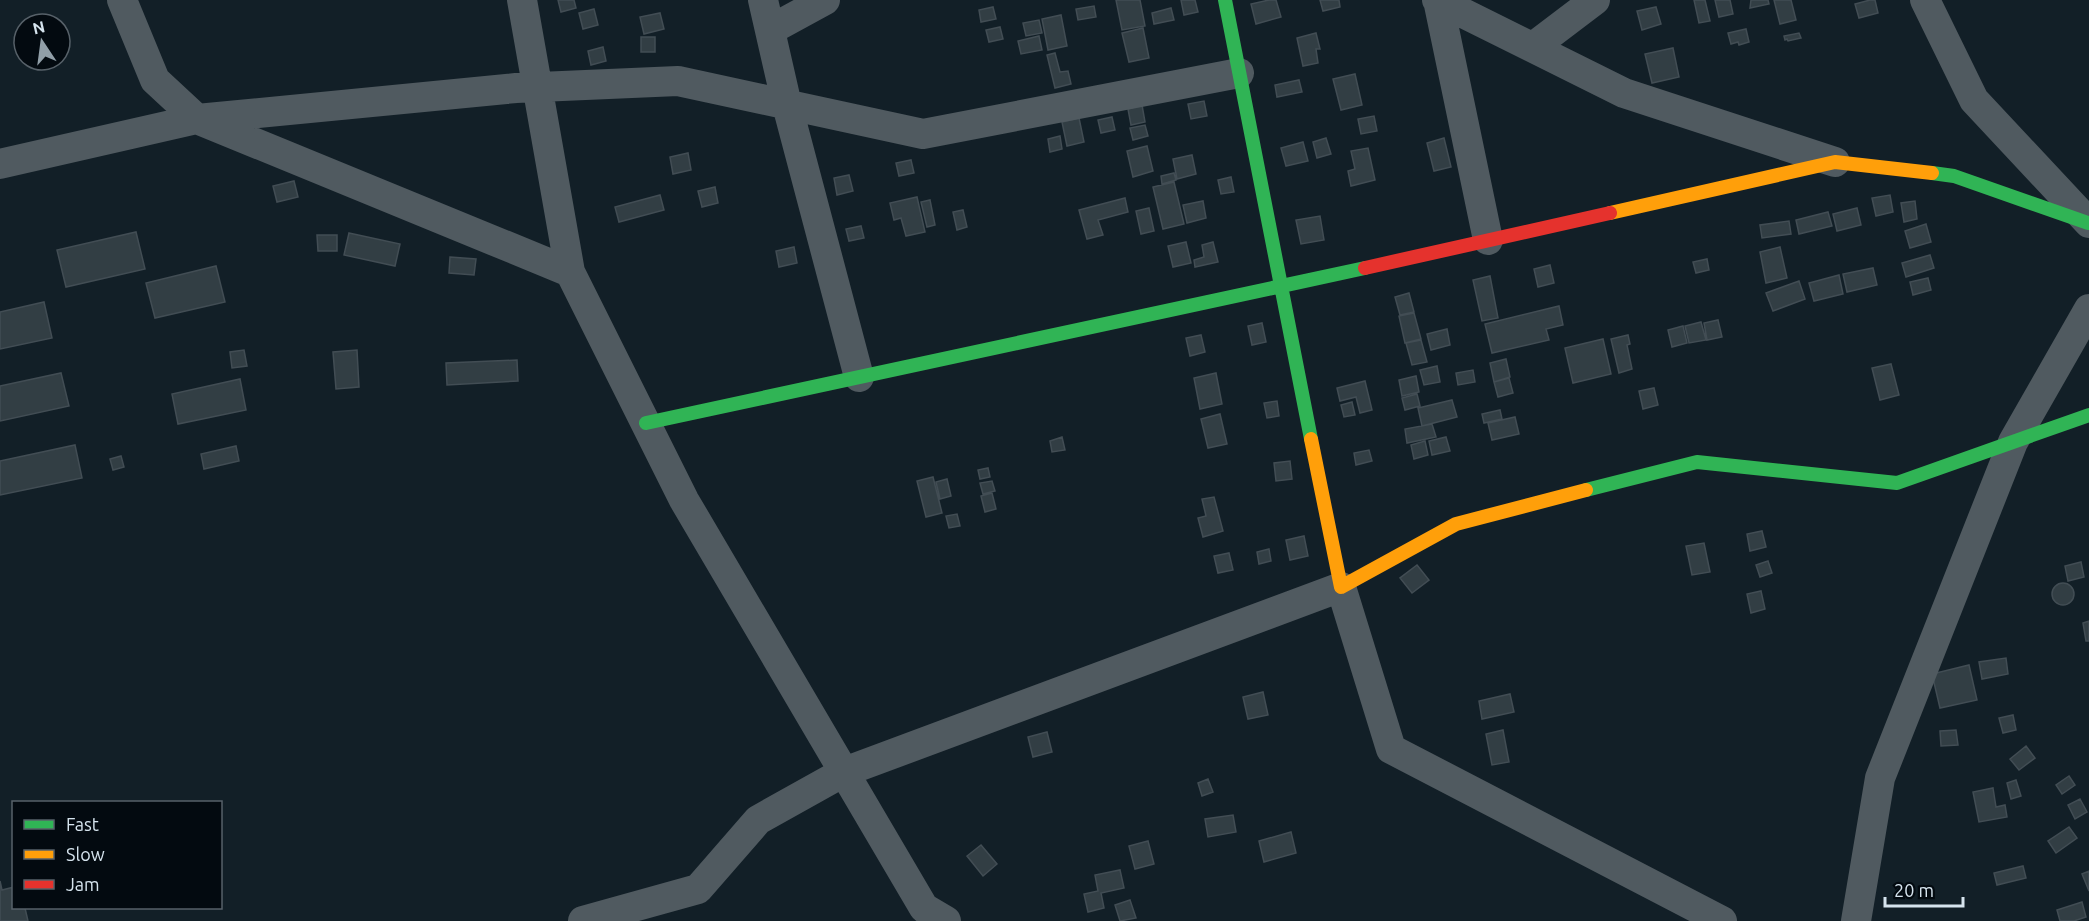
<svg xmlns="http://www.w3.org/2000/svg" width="2089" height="921" font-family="Ubuntu,sans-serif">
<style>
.building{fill:#323e44;stroke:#424d54;stroke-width:1.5}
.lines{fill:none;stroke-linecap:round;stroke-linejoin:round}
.street{stroke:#505a60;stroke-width:30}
.fast{stroke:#30b455;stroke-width:14}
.slow{stroke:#ff9f0a;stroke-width:14}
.jam{stroke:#e5322d;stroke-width:14}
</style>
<rect width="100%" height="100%" fill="#121f27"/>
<path class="building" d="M 558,0 L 574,0 L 576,8 L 561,12 Z
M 1116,0 L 1140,0 L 1145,26 L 1122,30 Z
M 1181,0 L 1195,0 L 1198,12 L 1184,15 Z
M 1269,0 L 1276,0 L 1281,17 L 1256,24 L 1251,4 Z
M 1320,0 L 1339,0 L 1340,7 L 1323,11 Z
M 1694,0 L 1705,0 L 1710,21 L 1699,23 Z
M 1715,0 L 1730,0 L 1733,14 L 1719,17 Z
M 1751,0 L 1768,0 L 1769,4 L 1750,8 Z
M 1774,0 L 1791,0 L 1796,20 L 1780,24 Z
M 1870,0 L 1875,0 L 1878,13 L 1859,18 L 1855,4 Z
M 1094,6 L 1096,17 L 1078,20 L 1076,9 Z
M 993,7 L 996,19 L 981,22 L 979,10 Z
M 1656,7 L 1661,24 L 1642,30 L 1637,11 Z
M 1171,8 L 1174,20 L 1154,24 L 1152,13 Z
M 594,9 L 598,25 L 583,29 L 579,13 Z
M 660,13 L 664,29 L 644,34 L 640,17 Z
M 1061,15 L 1067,46 L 1048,50 L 1042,19 Z
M 1039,20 L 1042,33 L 1026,36 L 1023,23 Z
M 1000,27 L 1003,39 L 989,42 L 986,30 Z
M 1143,28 L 1149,58 L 1129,62 L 1122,33 Z
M 1746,29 L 1749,42 L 1739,45 L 1738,42 L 1731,44 L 1728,33 Z
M 1316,33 L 1320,49 L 1316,49 L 1318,63 L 1303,66 L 1297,38 Z
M 1799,33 L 1801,38 L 1788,41 L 1787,39 L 1785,40 L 1784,36 Z
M 1039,36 L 1042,50 L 1021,54 L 1018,41 Z
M 641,37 L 655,37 L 655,52 L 641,52 Z
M 603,47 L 606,61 L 591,65 L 588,51 Z
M 1673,48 L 1679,77 L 1652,83 L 1645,54 Z
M 1055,53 L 1060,72 L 1068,71 L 1071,84 L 1055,88 L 1047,55 Z
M 1355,74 L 1362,105 L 1341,110 L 1333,79 Z
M 1299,80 L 1302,92 L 1277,97 L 1275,85 Z
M 1204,101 L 1207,116 L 1191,119 L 1188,104 Z
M 1142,105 L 1145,122 L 1131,125 L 1128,109 Z
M 1374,116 L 1377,131 L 1361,134 L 1358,119 Z
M 1112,117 L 1115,130 L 1101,133 L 1098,120 Z
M 1079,118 L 1084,142 L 1067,146 L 1062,122 Z
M 1145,125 L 1148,136 L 1133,140 L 1130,128 Z
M 1060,136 L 1062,149 L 1050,152 L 1048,139 Z
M 1326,138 L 1331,154 L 1317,158 L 1313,142 Z
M 1444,138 L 1451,167 L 1434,171 L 1427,143 Z
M 1303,142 L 1308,161 L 1286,166 L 1281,148 Z
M 1147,146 L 1153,171 L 1133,177 L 1127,151 Z
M 1368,148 L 1375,180 L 1351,186 L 1348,171 L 1355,169 L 1351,151 Z
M 688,153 L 691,170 L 673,174 L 670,157 Z
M 1192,155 L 1196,174 L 1177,179 L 1173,159 Z
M 911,160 L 914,173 L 899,176 L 896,163 Z
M 1174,173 L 1176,180 L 1162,184 L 1161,176 Z
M 849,175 L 853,191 L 837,195 L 834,178 Z
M 1231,177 L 1234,192 L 1221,194 L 1218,180 Z
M 294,181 L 298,197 L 277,202 L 273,186 Z
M 1174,182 L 1184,224 L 1163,229 L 1153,187 Z
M 715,187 L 718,203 L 702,207 L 698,191 Z
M 660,195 L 664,210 L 619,222 L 615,207 Z
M 1890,195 L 1893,212 L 1876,216 L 1872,198 Z
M 917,197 L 925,232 L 906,236 L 901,218 L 894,220 L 890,203 Z
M 1125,198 L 1128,212 L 1098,220 L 1103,235 L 1087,239 L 1079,210 Z
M 930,200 L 935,225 L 927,227 L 921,202 Z
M 1203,201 L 1206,218 L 1187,223 L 1183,205 Z
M 1915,201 L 1917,219 L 1904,222 L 1901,203 Z
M 1149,208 L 1154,231 L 1141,234 L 1136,211 Z
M 1857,208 L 1861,225 L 1837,231 L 1833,214 Z
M 963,210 L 967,227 L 957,230 L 953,212 Z
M 1828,212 L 1832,226 L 1799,234 L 1796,220 Z
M 1320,216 L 1324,240 L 1301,244 L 1296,220 Z
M 1789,221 L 1791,234 L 1762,238 L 1760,225 Z
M 1926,224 L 1931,242 L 1910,248 L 1905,231 Z
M 861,226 L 864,238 L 849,241 L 846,229 Z
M 136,232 L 145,269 L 66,287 L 57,250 Z
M 349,233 L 400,244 L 395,266 L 344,255 Z
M 317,235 L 337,235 L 337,251 L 318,251 Z
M 1186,242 L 1191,263 L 1173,267 L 1168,246 Z
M 1213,242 L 1218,262 L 1195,267 L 1194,260 L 1204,257 L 1202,245 Z
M 794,247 L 797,263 L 779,267 L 776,251 Z
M 1780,247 L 1787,278 L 1766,283 L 1760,252 Z
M 1930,255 L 1934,268 L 1906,277 L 1902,263 Z
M 450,257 L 476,259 L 474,275 L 449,273 Z
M 1707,259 L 1709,270 L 1696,273 L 1693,262 Z
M 1550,265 L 1554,283 L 1538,287 L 1534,269 Z
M 216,266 L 225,302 L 155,318 L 146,283 Z
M 1873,268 L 1877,285 L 1847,292 L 1843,274 Z
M 1839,275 L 1843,294 L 1814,301 L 1809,283 Z
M 1490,276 L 1498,318 L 1482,321 L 1473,280 Z
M 1928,278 L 1931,290 L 1913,295 L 1910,282 Z
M 1799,281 L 1805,299 L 1773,311 L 1766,293 Z
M 1409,293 L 1414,312 L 1400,315 L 1395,297 Z
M 44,302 L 52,338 L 0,349 L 0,312 Z
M 1559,306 L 1563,325 L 1546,329 L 1549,340 L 1492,353 L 1485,324 Z
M 1414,313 L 1421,339 L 1405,343 L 1399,316 Z
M 1718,320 L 1722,337 L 1707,340 L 1704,323 Z
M 1701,322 L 1706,340 L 1689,343 L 1685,326 Z
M 1262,323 L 1266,342 L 1252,345 L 1248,326 Z
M 1683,326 L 1687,343 L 1672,347 L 1668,330 Z
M 1447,329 L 1450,345 L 1431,350 L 1427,334 Z
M 1201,335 L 1205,352 L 1190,356 L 1186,338 Z
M 1628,335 L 1630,344 L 1627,345 L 1632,369 L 1619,373 L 1611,339 Z
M 1603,339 L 1611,374 L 1573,383 L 1565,348 Z
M 1421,340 L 1427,362 L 1412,365 L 1406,343 Z
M 244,350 L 247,366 L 232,368 L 230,352 Z
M 357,350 L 359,387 L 336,389 L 333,352 Z
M 1506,359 L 1510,377 L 1494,382 L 1490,363 Z
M 517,360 L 518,381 L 447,385 L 446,363 Z
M 1891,364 L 1899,395 L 1880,400 L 1872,368 Z
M 1437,366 L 1440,382 L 1424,385 L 1420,370 Z
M 1473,370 L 1475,382 L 1458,385 L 1456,373 Z
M 61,373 L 69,406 L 0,421 L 0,386 Z
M 1216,373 L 1222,404 L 1200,409 L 1194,378 Z
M 1416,376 L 1419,392 L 1402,396 L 1399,380 Z
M 1509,378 L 1513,393 L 1498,397 L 1494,382 Z
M 240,379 L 246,410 L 178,424 L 172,394 Z
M 1365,381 L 1372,410 L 1360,413 L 1356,397 L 1340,401 L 1337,388 Z
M 1654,388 L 1658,405 L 1643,409 L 1639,391 Z
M 1417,394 L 1420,406 L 1405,410 L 1402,398 Z
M 1452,400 L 1457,417 L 1422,426 L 1418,408 Z
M 1277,401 L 1279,416 L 1267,418 L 1264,403 Z
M 1352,402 L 1355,415 L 1344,417 L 1341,405 Z
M 1500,410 L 1502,419 L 1484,423 L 1482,414 Z
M 1220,414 L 1227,444 L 1208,448 L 1201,419 Z
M 1515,417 L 1519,434 L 1492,440 L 1488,423 Z
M 1432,424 L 1436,437 L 1407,443 L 1405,429 Z
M 1062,437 L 1065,450 L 1052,452 L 1050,441 Z
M 1446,437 L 1450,451 L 1432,455 L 1429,441 Z
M 1425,441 L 1428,455 L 1414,459 L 1411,445 Z
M 75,445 L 82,478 L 0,495 L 0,461 Z
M 236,446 L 239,461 L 204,469 L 201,454 Z
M 1369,450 L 1372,461 L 1356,465 L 1354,453 Z
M 121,456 L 124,467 L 113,470 L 110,459 Z
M 1290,461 L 1292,479 L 1276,481 L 1274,463 Z
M 988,468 L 990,477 L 980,479 L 978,470 Z
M 933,477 L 942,513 L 926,517 L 917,481 Z
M 947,479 L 951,496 L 940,499 L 936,482 Z
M 992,481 L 995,491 L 983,494 L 980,483 Z
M 992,493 L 996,509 L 985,512 L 981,496 Z
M 1214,497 L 1223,531 L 1203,537 L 1198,518 L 1206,516 L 1202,499 Z
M 957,514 L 960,526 L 949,528 L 946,516 Z
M 1762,531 L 1766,547 L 1750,551 L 1747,534 Z
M 1304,536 L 1308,556 L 1290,560 L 1286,540 Z
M 1704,543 L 1710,572 L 1692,575 L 1686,546 Z
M 1269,549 L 1271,561 L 1259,564 L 1257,552 Z
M 1229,553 L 1233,570 L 1218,573 L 1214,556 Z
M 1768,561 L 1772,573 L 1760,577 L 1756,565 Z
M 2081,562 L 2084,577 L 2068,581 L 2065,566 Z
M 1417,565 L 1429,580 L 1412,593 L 1400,578 Z
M2052 594a11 11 0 1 1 22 0a11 11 0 1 1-22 0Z
M 1761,591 L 1765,609 L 1751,613 L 1747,594 Z
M 2089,621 L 2089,641 L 2086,641 L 2083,623 Z
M 2006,658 L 2008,674 L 1982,679 L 1979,662 Z
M 1969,665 L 1977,700 L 1940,708 L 1932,674 Z
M 1263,692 L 1268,715 L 1248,719 L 1243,697 Z
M 1510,694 L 1514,712 L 1482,719 L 1479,701 Z
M 2013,715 L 2016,730 L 2003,733 L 1999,718 Z
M 1503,730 L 1509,762 L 1492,765 L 1486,734 Z
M 1956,730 L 1958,745 L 1941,746 L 1940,731 Z
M 1047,732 L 1052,752 L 1033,757 L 1028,737 Z
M 2026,746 L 2035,758 L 2019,770 L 2010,759 Z
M 2069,776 L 2075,785 L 2062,794 L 2056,785 Z
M 1208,779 L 1213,792 L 1202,796 L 1198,783 Z
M 2016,780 L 2021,796 L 2011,799 L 2007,783 Z
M 1993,788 L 1996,807 L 2005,805 L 2007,817 L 1979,822 L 1973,792 Z
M 2080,799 L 2087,812 L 2075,819 L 2068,805 Z
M 1233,815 L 1236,832 L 1208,837 L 1205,819 Z
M 2069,827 L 2077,838 L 2056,853 L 2048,841 Z
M 1291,832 L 1296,853 L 1264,862 L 1259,841 Z
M 1148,841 L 1154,864 L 1135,869 L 1129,846 Z
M 981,845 L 997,864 L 983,876 L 967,856 Z
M 2023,866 L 2026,878 L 1997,885 L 1994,873 Z
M 1120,870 L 1124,888 L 1101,893 L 1104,908 L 1088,912 L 1084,894 L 1098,891 L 1095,875 Z
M 2089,871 L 2089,891 L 2082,874 Z
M 0,881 L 2,890 L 14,887 L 14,908 L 25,908 L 28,921 L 0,921 Z
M 1130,900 L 1136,918 L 1120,921 L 1115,905 Z
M 2082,902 L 2086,917 L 2074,921 L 2060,921 L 2057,910 Z"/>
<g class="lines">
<path class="street" d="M 122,0 L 155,80 L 197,119 L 516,88 L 678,81 L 923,134 L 1239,73
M 522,0 L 570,272
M 763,0 L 787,105 L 859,377
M 1437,0 L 1624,93 L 1835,162
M 1438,0 L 1488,240
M 1925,0 L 1974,100 L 2089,223
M 770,30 L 825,0
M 1533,47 L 1595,0
M 0,164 L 197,119 L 570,272 L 684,500 L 924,908 L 946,921
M 583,921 L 698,889 L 758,820 L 844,772 L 1341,587 L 1391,749 L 1722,921
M 1856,921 L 1880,778 L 2013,442 L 2089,309"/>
<path class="fast" d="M 1225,0 L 1311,439
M 1932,173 L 1954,176 L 2088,223
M 646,423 L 1365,268
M 1586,490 L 1697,462 L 1897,483 L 2089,415"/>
<path class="slow" d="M 1610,213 L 1835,162 L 1932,173
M 1311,439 L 1341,587 L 1456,524 L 1586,490"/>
<path class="jam" d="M 1365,268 L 1610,213"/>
</g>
<rect x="12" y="801" width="210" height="108" fill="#030a10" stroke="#576169" stroke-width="1.5"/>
<rect x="24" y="820" width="30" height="9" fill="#30b455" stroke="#576169" stroke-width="1.5"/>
<text x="66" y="831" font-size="18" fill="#d6e4ee">Fast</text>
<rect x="24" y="850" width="30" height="9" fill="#ff9f0a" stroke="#576169" stroke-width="1.5"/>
<text x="66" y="861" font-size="18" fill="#d6e4ee">Slow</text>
<rect x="24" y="880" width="30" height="9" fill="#e5322d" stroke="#576169" stroke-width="1.5"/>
<text x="66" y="891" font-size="18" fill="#d6e4ee">Jam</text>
<g transform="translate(42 42) rotate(347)"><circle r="28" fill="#030a10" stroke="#576169" stroke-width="1.5"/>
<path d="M0-4.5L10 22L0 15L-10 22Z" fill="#919fa8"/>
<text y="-9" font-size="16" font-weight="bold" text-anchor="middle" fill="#d6e4ee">N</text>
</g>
<path d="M1885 897v9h78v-9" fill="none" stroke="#d6e4ee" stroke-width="3"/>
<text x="1894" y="897" font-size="18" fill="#d6e4ee" stroke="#030a10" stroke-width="4.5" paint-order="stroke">20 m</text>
</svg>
